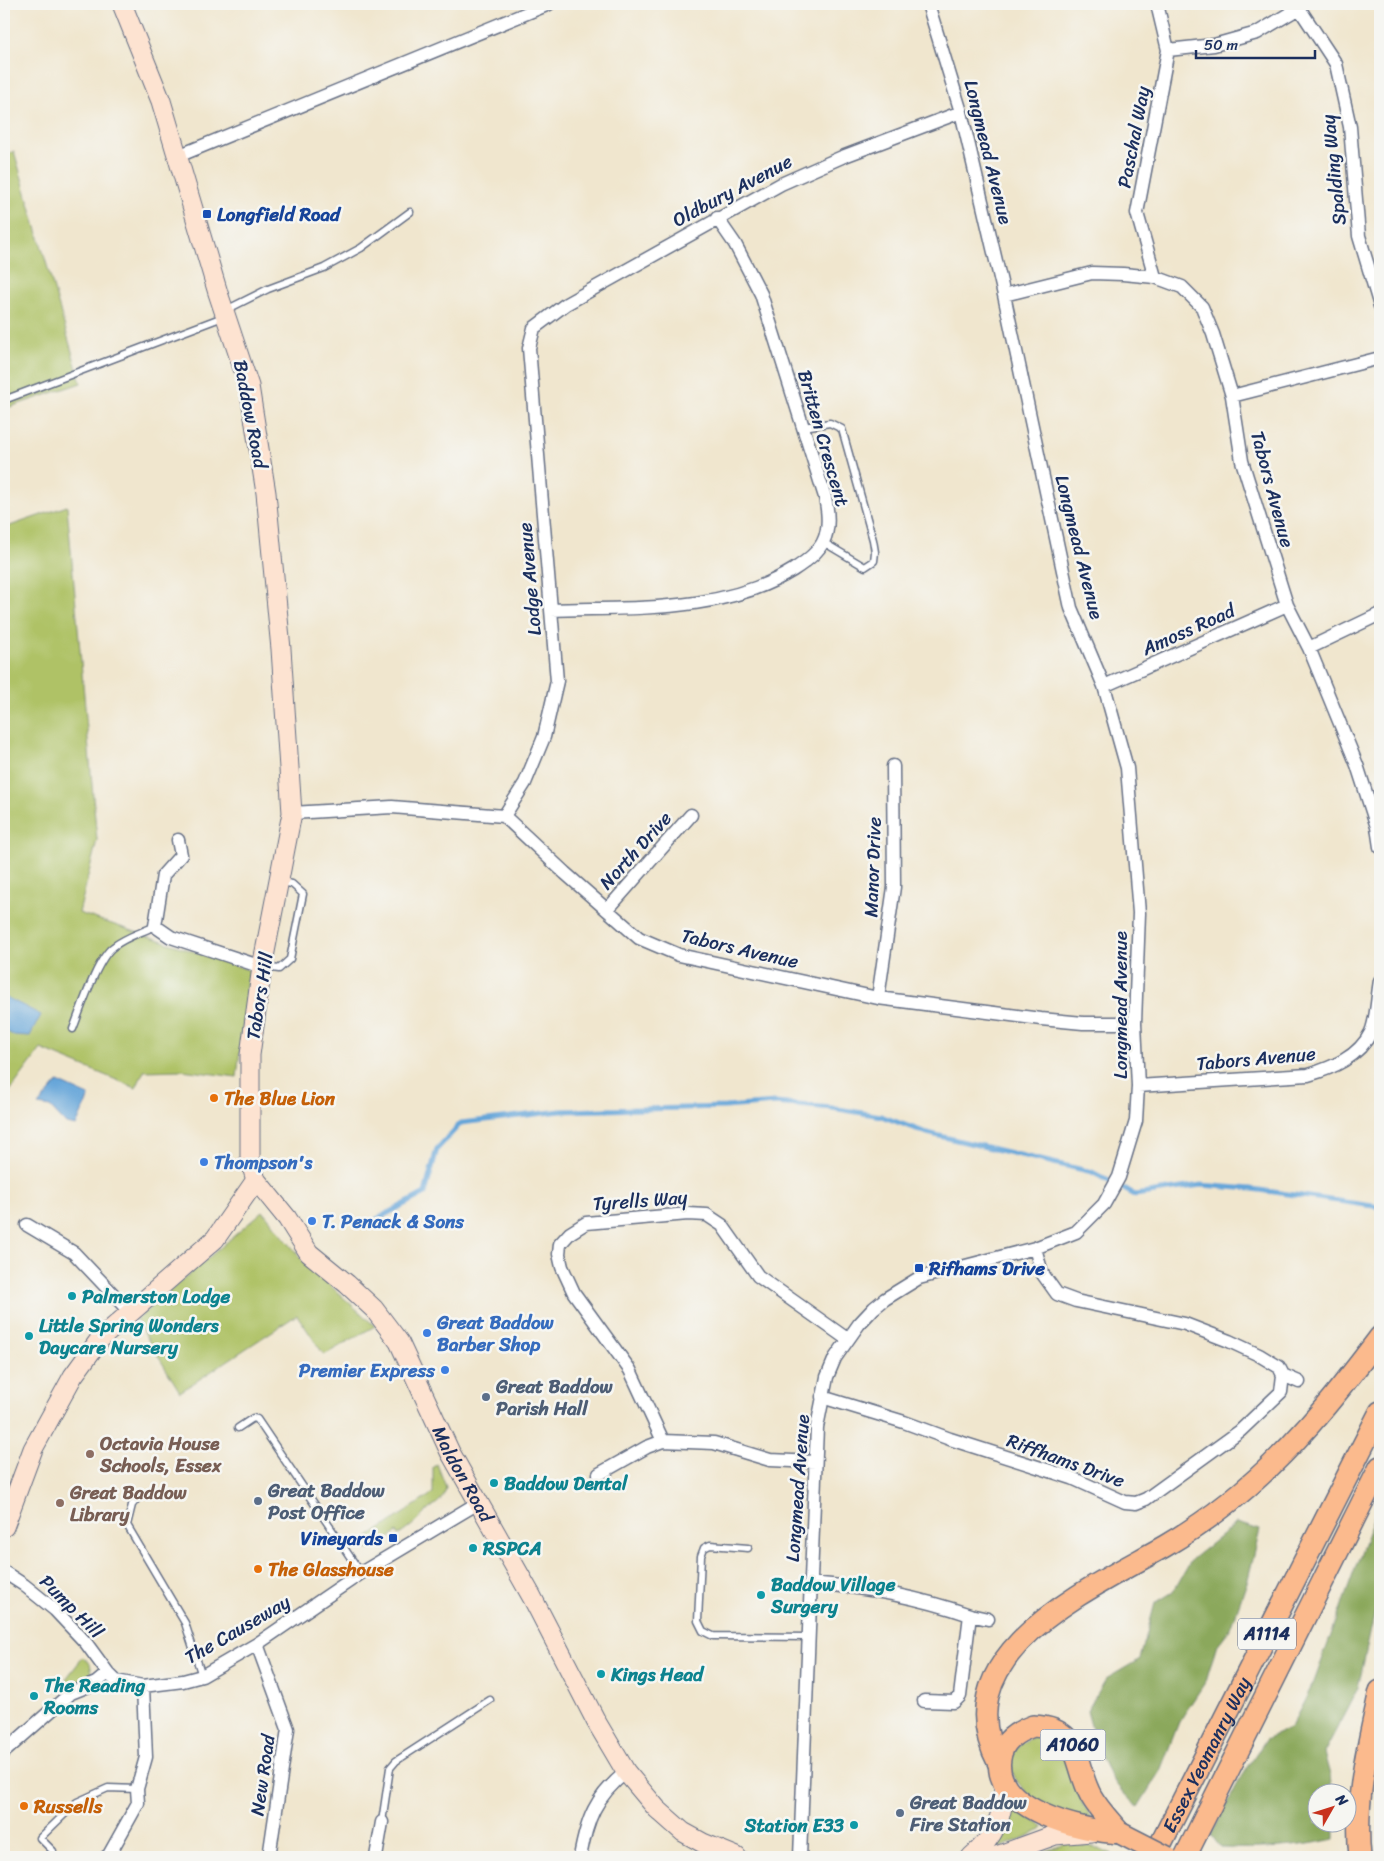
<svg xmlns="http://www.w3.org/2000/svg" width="1384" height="1861" font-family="Sriracha,sans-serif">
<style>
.green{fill:#afc266;stroke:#657862}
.forest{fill:#8ba85b;stroke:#536c5c}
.water{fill:#66a6d9;stroke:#406a9c}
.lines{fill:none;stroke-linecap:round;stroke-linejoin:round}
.stream{stroke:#66a6d9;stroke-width:5}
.lane-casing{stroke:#666f85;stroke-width:9}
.street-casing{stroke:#666f85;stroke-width:15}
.secondary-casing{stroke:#666f85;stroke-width:21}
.primary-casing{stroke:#666f85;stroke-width:24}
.lane{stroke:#fff;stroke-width:6}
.street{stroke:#fff;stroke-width:12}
.secondary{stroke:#fde3d1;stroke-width:19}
.primary{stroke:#fbba8d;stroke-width:21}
.primary-bridge-casing{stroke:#666f85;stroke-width:24;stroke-linecap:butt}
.primary-bridge{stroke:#fbba8d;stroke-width:21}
.transit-dot{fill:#1a4fb4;stroke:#f6f6f2;stroke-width:2}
.food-dot{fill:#e8710a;stroke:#f6f6f2;stroke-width:2}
.shop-dot{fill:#3f7fe0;stroke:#f6f6f2;stroke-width:2}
.culture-dot{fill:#0f9aa8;stroke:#f6f6f2;stroke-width:2}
.service-dot{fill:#5c6f8a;stroke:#f6f6f2;stroke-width:2}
.education-dot{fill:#8d6e63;stroke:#f6f6f2;stroke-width:2}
.labels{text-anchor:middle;stroke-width:5;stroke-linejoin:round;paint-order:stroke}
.shield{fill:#f6f6f2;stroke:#5d6b8a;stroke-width:1}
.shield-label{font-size:18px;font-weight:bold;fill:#1b2f5e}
.street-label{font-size:19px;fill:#1b2f5e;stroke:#f6f6f2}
.transit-label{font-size:19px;font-weight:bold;fill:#164399;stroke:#f6f6f2;text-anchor:start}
.food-label{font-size:19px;font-weight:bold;fill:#c56008;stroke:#f6f6f2;text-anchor:start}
.shop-label{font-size:19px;font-weight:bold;fill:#366cbe;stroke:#f6f6f2;text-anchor:start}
.culture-label{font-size:19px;font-weight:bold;fill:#0d838f;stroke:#f6f6f2;text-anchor:start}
.service-label{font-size:19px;font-weight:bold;fill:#4e5e75;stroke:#f6f6f2;text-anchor:start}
.education-label{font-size:19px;font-weight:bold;fill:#785e54;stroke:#f6f6f2;text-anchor:start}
</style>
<rect width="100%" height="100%" fill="#f6f6f2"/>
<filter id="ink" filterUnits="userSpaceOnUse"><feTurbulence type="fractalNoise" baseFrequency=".02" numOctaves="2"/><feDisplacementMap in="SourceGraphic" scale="10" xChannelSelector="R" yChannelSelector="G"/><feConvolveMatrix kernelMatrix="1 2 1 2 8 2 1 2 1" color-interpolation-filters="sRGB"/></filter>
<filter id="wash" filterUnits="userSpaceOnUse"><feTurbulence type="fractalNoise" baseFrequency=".0096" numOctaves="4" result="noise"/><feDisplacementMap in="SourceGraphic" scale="20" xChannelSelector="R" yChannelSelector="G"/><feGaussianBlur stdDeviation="1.12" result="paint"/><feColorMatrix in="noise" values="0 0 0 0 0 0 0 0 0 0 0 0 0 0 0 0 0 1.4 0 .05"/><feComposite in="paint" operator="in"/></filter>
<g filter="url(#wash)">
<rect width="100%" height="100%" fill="#f0e6ce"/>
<path class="green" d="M 14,151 L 81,383 L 4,409 L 4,156 Z
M 67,506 L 97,840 L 79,913 L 249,970 L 237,1077 L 182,1070 L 144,1071 L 136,1088 L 41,1049 L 4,1099 L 4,528 Z
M 263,1211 L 303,1261 L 375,1326 L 324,1355 L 297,1315 L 180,1392 L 136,1320 Z
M 437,1464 L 446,1487 C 444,1501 436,1503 427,1511 C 417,1521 411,1527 399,1535 L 397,1532 C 384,1542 377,1558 357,1545 L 433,1493 L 433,1467 Z
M 83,1657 L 90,1663 L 92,1673 L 85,1679 L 71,1682 L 60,1692 L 58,1689 Z
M 1040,1734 L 1063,1744 L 1079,1795 L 1091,1819 C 1078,1816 1063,1814 1050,1809 C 1044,1807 1039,1802 1034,1798 C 1004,1776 1001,1748 1040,1734 Z
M 1010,1806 L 1044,1827 L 1042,1830 L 997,1849 L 996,1847 C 1006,1831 1005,1822 1010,1806 Z
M 1066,1844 L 1095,1847 L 1116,1857 L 1028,1857 Z"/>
<path class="forest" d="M 1380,1500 L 1380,1589 L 1358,1688 L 1324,1753 L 1330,1775 L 1332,1793 L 1316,1794 L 1316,1824 L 1334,1824 L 1334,1839 C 1297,1848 1259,1849 1221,1848 L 1211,1835 L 1238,1783 L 1266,1739 L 1291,1727 L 1314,1682 Z
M 1237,1523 L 1260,1530 L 1248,1579 L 1231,1628 L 1216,1647 L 1206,1681 L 1179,1722 L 1160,1771 L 1138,1807 C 1105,1779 1098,1752 1087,1711 L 1106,1679 L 1140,1659 L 1155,1603 L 1173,1592 L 1192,1559 Z"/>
<path class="water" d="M 4,996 L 41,1015 L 30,1036 L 13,1035 L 4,1030 Z
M 58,1082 L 89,1096 L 76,1126 L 66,1124 L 50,1107 L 38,1105 Z"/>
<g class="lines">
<path class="stream" d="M 377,1219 L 425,1193 L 437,1149 L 461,1123 L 561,1111 L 725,1107 L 775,1103 L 832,1108 L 881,1116 L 927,1133 L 1092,1172 L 1135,1195 L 1201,1185 L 1252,1189 L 1380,1207"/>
</g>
</g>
<g filter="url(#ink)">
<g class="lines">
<g class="lane-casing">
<path id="lane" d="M 226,310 L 268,289 L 324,268 L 361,248 L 410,212
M 4,400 L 223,317
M 803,427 L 830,423 L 842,429 L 873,540 L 875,552 L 874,561 L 865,567 L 823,542
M 264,967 L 279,969 L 290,959 L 303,894 L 292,884 L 281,882
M 73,1029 C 81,1009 97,959 113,947 C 125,937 141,933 155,926
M 238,1428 L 253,1418 L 257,1419 L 361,1573
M 141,1494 L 132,1505 L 127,1525 L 185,1623 L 202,1676
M 748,1548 L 710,1545 L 704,1548 L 701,1556 L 698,1621 L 703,1631 L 713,1636 L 807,1637
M 382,1822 L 390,1768 L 396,1761 L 490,1700
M 53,1851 L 40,1838 L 77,1802 L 108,1788 L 137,1789"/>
</g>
<g class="street-casing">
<path id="street" d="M 1168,50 L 1214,45 L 1257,33 L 1299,8 L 1336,64 L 1350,127 L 1359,236 L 1380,306
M 178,156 L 549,4
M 1155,277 L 1137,213 L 1168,50 L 1157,4
M 1004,295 L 1092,273 L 1123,274 L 1155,277 L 1182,287 L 1202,307 L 1213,334 L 1232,396 L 1242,461 L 1287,605 L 1309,648 L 1357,765 L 1377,827 L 1380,847
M 1232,396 L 1380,358
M 551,610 C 630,607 722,614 793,570 C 804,563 817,554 823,542 C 830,528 828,512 825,497 L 761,294 L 735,244 L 717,218
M 1309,648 L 1380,614
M 1104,686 L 1287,605
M 292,813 L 392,807 L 504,816 L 565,873 L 639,938 L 679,955 L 878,998 L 1041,1019 L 1083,1023 L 1135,1023
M 504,816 L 525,783 L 544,737 L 557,681 L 529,348 L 534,328 L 566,304 L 781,184 L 842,157 L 961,112
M 178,840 L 181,855 L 163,875 L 155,926 L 171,937 L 262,967
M 607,910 L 691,815
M 878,998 L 894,887 L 893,766
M 1138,1086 L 1308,1075 C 1332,1068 1359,1057 1371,1032 C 1377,1018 1377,997 1380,981
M 27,1225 L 74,1253 L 130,1312
M 1283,1375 L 1299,1382
M 822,1397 L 904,1422 L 950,1439 L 1072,1478 L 1125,1502 L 1136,1503 L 1146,1499 L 1240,1431 L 1281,1392 L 1283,1375 L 1279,1367 L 1259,1355 L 1229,1341 L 1185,1324 L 1076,1301 L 1057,1294 L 1042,1273 L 1035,1248
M 815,1462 L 770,1460 L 714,1443 L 663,1441 L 630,1370 L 574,1293 L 562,1267 L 559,1254 L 560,1244 L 570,1233 L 586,1223 L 688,1214 L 707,1215 L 722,1225 L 758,1276 L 847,1339
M 599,1474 L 647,1447 L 663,1441
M 4,1572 L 24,1585 L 55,1610 L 86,1643 L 108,1673 L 116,1681 L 143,1686 L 183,1681 L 202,1676 L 257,1644 L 361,1573 L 478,1503
M 810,1583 C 865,1587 918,1597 970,1615 L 960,1696 L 954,1702 L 924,1701
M 970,1615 L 988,1619
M 257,1644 L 288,1729 L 269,1857
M 4,1752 L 71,1693 L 96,1683 L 108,1673
M 106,1857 L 109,1855 L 138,1803 L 137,1789 L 146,1757 L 143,1686
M 376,1857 L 382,1822
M 580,1857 C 587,1819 595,1797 626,1772
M 800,1857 L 817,1427 L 827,1377 L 835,1358 L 859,1324 L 874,1308 L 885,1299 L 919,1278 L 1035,1248 L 1076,1232 L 1104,1204 L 1119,1177 L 1136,1121 L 1138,1086 L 1135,1023 L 1139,913 L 1127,768 L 1104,686 L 1071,608 L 1004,295 L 961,112 L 928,4"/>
</g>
<g class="secondary-casing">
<g id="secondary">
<path id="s1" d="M 122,4 L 161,101 L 218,293 L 249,386 L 266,493 L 281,649 L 292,813 L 262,967 L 250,1055 L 250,1160 L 256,1180 L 287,1218 L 309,1253 L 347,1284 L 374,1309 L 399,1342 L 450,1452 L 532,1597 L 597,1723 L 626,1772 L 657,1809 L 683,1832 L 703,1843 L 737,1857"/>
<path d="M 4,1527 L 33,1449 L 73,1376 L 100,1339 L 215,1239 L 256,1180"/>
<path d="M 971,1857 C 994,1838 1004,1816 1004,1786"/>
<path d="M 994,1857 L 1055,1835 L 1091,1832"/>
</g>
</g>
<g class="primary-casing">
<g id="primary">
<path d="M 1033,1726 C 1083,1728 1073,1763 1091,1796 C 1099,1810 1110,1821 1120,1833 C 1083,1831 992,1810 1000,1759 C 1002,1741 1016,1732 1033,1726 Z"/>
<path d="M 999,1764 C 940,1654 1092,1588 1165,1546 C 1187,1533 1208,1519 1228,1503 C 1288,1456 1334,1398 1380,1337"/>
<path id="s2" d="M 1154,1857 L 1380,1412"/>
<path d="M 1185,1857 L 1380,1467"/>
<path d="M 1360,1857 C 1354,1800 1368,1746 1380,1691"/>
</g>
</g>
<use href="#lane" class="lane"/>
<use href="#street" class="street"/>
<use href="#secondary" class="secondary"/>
<use href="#primary" class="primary"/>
<g class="primary-bridge-casing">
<path id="primary-bridge" d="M 1120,1833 L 1167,1857"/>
</g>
<use href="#primary-bridge" class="primary-bridge"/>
</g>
</g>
<g class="transit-dot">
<rect x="202" y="209" width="10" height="10" rx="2.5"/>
<rect x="914" y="1263" width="10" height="10" rx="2.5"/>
<rect x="388" y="1533" width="10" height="10" rx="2.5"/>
</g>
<g class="food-dot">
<circle cx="214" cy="1098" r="5"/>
<circle cx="258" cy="1569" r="5"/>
<circle cx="24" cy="1806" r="5"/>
</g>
<g class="shop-dot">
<circle cx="204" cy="1162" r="5"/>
<circle cx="312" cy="1221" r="5"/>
<circle cx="427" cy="1333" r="5"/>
<circle cx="445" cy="1370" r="5"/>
</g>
<g class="culture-dot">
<circle cx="72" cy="1296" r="5"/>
<circle cx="29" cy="1336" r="5"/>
<circle cx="494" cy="1483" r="5"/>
<circle cx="473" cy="1548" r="5"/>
<circle cx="761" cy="1595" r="5"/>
<circle cx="601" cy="1674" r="5"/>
<circle cx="34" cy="1696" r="5"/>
<circle cx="854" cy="1825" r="5"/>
</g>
<g class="service-dot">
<circle cx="486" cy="1397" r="5"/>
<circle cx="258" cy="1501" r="5"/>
<circle cx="900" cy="1813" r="5"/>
</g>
<g class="education-dot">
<circle cx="90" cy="1454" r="5"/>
<circle cx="60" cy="1503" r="5"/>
</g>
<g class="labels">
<g class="shield">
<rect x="1238" y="1618.5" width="58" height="31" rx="4"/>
<rect x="1040.5" y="1729.5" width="65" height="31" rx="4"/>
</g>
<g class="shield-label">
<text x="1267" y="1640">A1114</text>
<text x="1073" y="1751">A1060</text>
</g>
<g class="street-label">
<text transform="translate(1133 137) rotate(-79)" y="7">Paschal Way</text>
<text transform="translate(989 152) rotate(76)" y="7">Longmead Avenue</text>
<text transform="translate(1333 170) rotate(-96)" y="7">Spalding Way</text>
<text transform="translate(732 190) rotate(-28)" y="7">Oldbury Avenue</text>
<text transform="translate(251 414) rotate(79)" y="7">Baddow Road</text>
<text transform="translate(824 438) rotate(74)" y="7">Britten Crescent</text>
<text transform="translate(1273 489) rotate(75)" y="7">Tabors Avenue</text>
<text transform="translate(1080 547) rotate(76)" y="7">Longmead Avenue</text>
<text transform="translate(529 579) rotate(-95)" y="7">Lodge Avenue</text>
<text transform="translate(1188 629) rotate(-24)" y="7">Amoss Road</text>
<text transform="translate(635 850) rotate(-48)" y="7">North Drive</text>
<text transform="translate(872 867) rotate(-88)" y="7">Manor Drive</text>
<text transform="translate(740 948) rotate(13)" y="7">Tabors Avenue</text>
<text transform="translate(259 996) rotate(-81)" y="7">Tabors Hill</text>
<text transform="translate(1120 1005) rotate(-90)" y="7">Longmead Avenue</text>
<text transform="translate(1256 1058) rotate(-5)" y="7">Tabors Avenue</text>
<text transform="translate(640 1200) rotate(-4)" y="7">Tyrells Way</text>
<text transform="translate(1066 1460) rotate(20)" y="7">Riffhams Drive</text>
<text dy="7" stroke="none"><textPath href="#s1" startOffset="1568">Maldon Road</textPath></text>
<text transform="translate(797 1488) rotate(-86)" y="7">Longmead Avenue</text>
<text transform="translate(72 1606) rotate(45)" y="7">Pump Hill</text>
<text transform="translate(237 1629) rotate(-30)" y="7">The Causeway</text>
<text dy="7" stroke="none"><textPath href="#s2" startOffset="115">Essex Yeomanry Way</textPath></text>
<text transform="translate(262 1775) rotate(-82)" y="7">New Road</text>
</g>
<g class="transit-label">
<text x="217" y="221">Longfield Road</text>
<text x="929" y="1275">Rifhams Drive</text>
<text x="383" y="1545" text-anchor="end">Vineyards</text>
</g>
<g class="food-label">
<text x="224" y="1105">The Blue Lion</text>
<text x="268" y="1576">The Glasshouse</text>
<text x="34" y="1813">Russells</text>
</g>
<g class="shop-label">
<text x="214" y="1169">Thompson's</text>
<text x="322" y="1228">T. Penack &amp; Sons</text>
<text x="437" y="1329">Great Baddow<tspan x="437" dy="22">Barber Shop</tspan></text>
<text x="435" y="1377" text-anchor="end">Premier Express</text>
</g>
<g class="culture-label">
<text x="82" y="1303">Palmerston Lodge</text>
<text x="39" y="1332">Little Spring Wonders<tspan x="39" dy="22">Daycare Nursery</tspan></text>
<text x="504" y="1490">Baddow Dental</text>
<text x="483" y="1555">RSPCA</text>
<text x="771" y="1591">Baddow Village<tspan x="771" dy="22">Surgery</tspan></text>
<text x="611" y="1681">Kings Head</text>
<text x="44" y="1692">The Reading<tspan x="44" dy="22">Rooms</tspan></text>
<text x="844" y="1832" text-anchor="end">Station E33</text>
</g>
<g class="service-label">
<text x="496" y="1393">Great Baddow<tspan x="496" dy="22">Parish Hall</tspan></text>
<text x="268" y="1497">Great Baddow<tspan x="268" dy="22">Post Office</tspan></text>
<text x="910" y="1809">Great Baddow<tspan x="910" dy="22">Fire Station</tspan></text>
</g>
<g class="education-label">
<text x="100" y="1450">Octavia House<tspan x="100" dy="22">Schools, Essex</tspan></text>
<text x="70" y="1499">Great Baddow<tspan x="70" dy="22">Library</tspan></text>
</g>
</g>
<rect width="1384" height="1861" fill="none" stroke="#f6f6f2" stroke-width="20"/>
<g transform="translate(1332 1808) rotate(51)"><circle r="24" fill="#f6f6f2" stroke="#9ea6b7"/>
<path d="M0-4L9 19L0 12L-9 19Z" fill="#c8321e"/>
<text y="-8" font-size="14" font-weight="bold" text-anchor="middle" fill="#1b2f5e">N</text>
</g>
<path d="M1196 50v8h119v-8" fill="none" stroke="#1b2f5e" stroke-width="2.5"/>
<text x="1204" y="50" font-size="15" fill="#1b2f5e" stroke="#f6f6f2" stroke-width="4" paint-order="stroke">50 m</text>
</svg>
